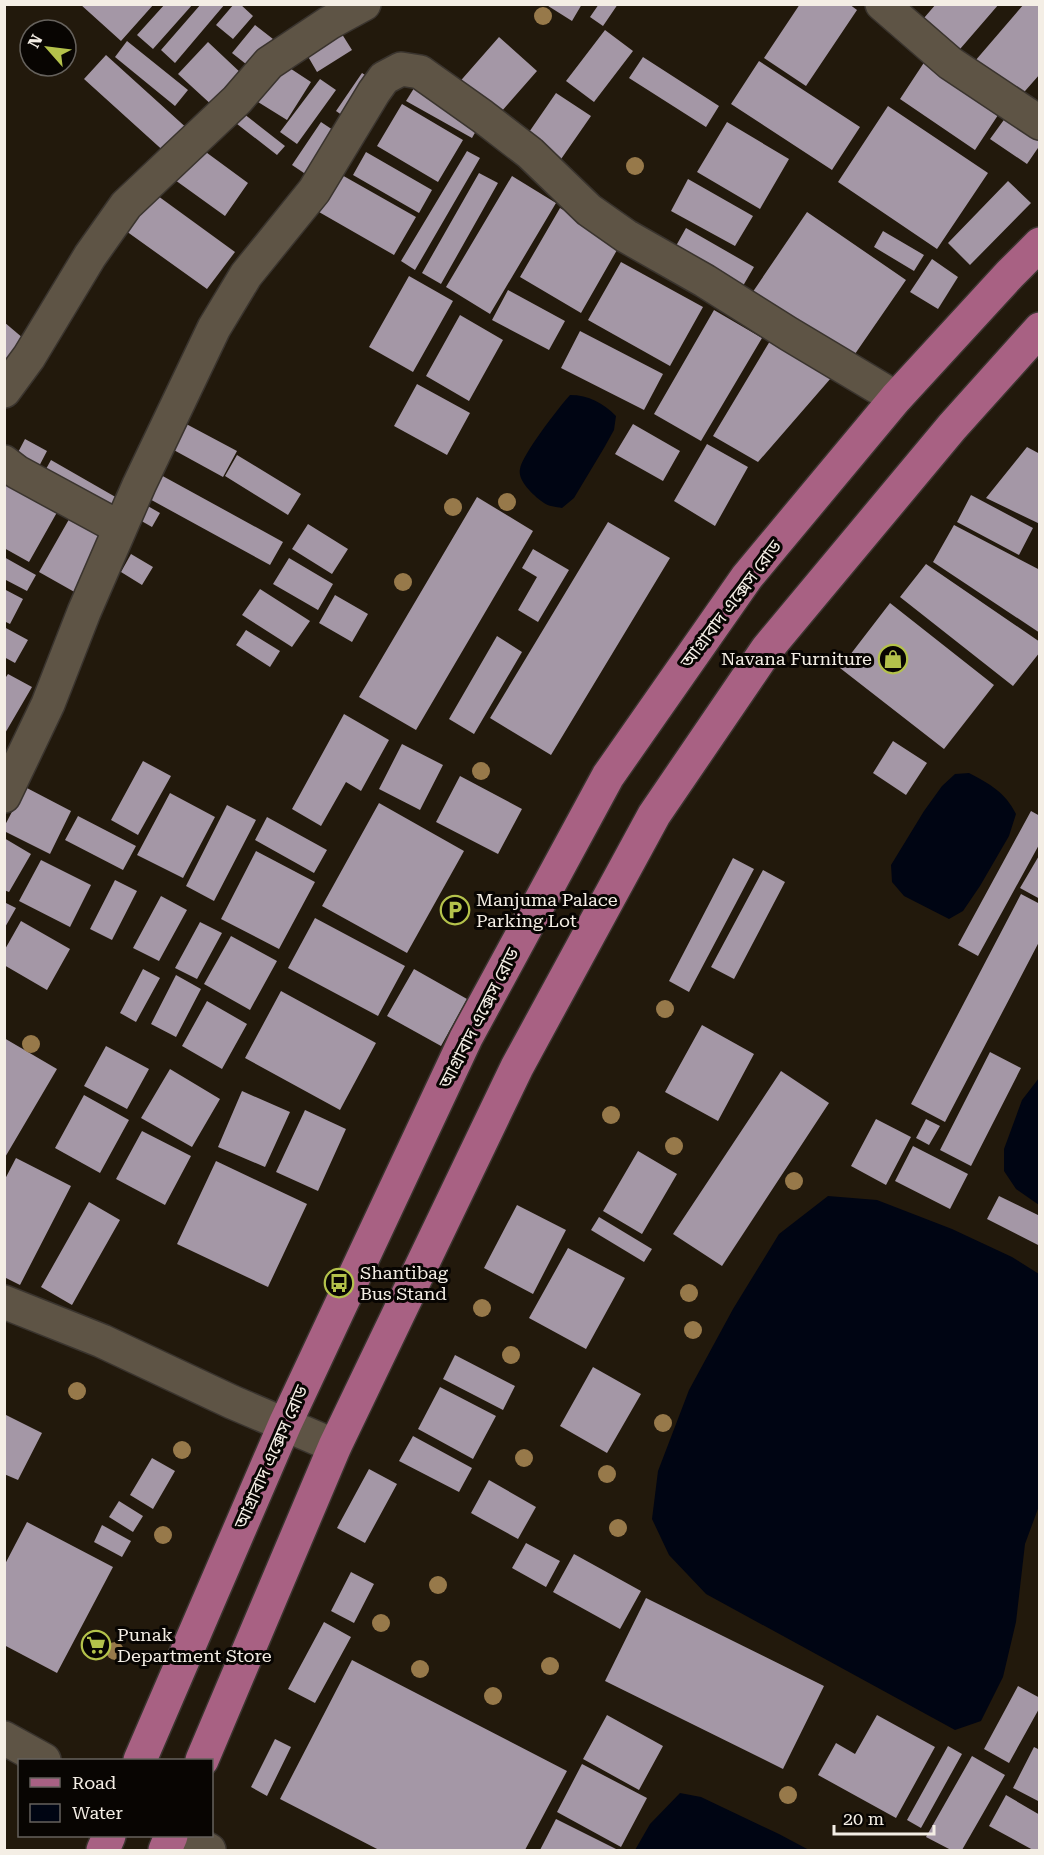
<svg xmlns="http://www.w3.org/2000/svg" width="1044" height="1855" font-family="'Roboto Serif','Noto Sans Bengali',serif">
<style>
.water{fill:#000513}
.building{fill:#a497a6}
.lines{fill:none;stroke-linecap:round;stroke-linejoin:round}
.minor-casing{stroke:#3a342e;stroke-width:36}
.major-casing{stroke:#3a342e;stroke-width:36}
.minor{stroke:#5e5445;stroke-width:33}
.major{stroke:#a86183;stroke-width:33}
.tree{fill:#97794a}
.labels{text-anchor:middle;stroke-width:6;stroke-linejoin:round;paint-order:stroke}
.street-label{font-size:18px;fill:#f4eee5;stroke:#080502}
.poi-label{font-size:18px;fill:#f4eee5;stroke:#080502;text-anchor:start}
</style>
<rect width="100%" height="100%" fill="#22190c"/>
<path class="water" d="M 570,395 C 589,395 603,403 616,416 L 614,430 L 604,448 L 574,498 L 562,508 C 556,507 548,506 544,503 C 535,497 517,481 520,469 C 522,455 559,407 570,395 Z
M 969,773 C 990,784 1005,792 1016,814 L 1009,836 L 980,886 L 963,911 L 949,919 L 904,896 L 892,882 L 891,865 L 924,811 L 942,786 L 955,774 Z
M 1039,1078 L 1039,1205 L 1016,1189 L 1004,1171 L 1004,1149 L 1022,1100 Z
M 828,1196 L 877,1200 L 952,1229 L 1012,1257 L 1039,1274 L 1039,1506 L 1025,1544 L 1016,1622 L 1003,1677 L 981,1721 L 955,1730 L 706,1594 L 669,1555 L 652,1519 L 658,1471 L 689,1390 L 733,1309 L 779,1234 Z
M 680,1793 L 701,1797 L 779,1834 L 809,1850 L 635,1850 L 650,1824 Z"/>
<path class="building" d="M 80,4 L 154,4 L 121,41 Z
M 165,4 L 193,4 L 153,49 L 137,35 Z
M 201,4 L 225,4 L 175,63 L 161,50 Z
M 234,4 L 240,4 L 253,16 L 233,39 L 216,25 Z
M 545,4 L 582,4 L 572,21 Z
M 599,4 L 618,4 L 603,26 L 590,17 Z
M 800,4 L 849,4 L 857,10 L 806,86 L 764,58 Z
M 936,4 L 999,4 L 954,56 L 918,25 Z
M 1024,4 L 1040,4 L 1040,74 L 1018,99 L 975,61 Z
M 255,25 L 273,39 L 251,68 L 232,53 Z
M 605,30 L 633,51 L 594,102 L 566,81 Z
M 340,31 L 352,50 L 317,72 L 306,53 Z
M 499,37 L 537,71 L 494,120 L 456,86 Z
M 127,41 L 188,90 L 175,106 L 115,57 Z
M 208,42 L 243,75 L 214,107 L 178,74 Z
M 106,55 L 190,131 L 168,155 L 84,79 Z
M 643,57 L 719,106 L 706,127 L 629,78 Z
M 927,58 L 1002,109 L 975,150 L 900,99 Z
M 759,61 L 860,127 L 832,170 L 731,104 Z
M 282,63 L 311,82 L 287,120 L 258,102 Z
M 362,73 L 376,82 L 349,120 L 336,111 Z
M 320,79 L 336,90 L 297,144 L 280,132 Z
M 416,85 L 481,122 L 472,138 L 406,101 Z
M 556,93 L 591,116 L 559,162 L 525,138 Z
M 402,104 L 463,140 L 438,182 L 377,146 Z
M 888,106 L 988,173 L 937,249 L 838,182 Z
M 239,110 L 285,146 L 277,155 L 232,120 Z
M 1006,117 L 1040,139 L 1040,145 L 1027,164 L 990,139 Z
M 321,122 L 342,136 L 313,179 L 292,165 Z
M 727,122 L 789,159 L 760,209 L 697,172 Z
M 199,147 L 248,183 L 225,216 L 175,180 Z
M 467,151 L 480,158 L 415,270 L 401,261 Z
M 366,152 L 432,190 L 419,213 L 353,175 Z
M 333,170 L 416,217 L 394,255 L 312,208 Z
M 479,173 L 498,183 L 441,284 L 422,273 Z
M 512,176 L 556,203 L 490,314 L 446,287 Z
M 688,179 L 753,216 L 735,246 L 671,211 Z
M 1008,181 L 1031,203 L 970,265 L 948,243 Z
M 147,188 L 235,252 L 207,289 L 119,226 Z
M 560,208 L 621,243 L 581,313 L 520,277 Z
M 807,212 L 906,280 L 846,367 L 748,299 Z
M 686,228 L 754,267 L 740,291 L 672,253 Z
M 883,231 L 924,255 L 914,271 L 874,247 Z
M 932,259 L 958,277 L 938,309 L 910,292 Z
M 621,262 L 703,307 L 670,366 L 588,320 Z
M 409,276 L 453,301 L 413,372 L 369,347 Z
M 508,290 L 565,321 L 549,350 L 492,320 Z
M 714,310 L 762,338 L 701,441 L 654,414 Z
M 460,315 L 503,340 L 469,401 L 426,376 Z
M 4,322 L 30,344 L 13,364 L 4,357 Z
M 580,331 L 663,374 L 644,410 L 561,368 Z
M 770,341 L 831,378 L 758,462 L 713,436 Z
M 417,384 L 470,413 L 447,455 L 394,426 Z
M 175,418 L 237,451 L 223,477 L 161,443 Z
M 633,424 L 680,451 L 663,481 L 615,454 Z
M 25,439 L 47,451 L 35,474 L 13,462 Z
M 707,444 L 748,467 L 715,526 L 674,501 Z
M 1027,447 L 1040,454 L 1040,524 L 986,498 Z
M 237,455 L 301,494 L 288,515 L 225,476 Z
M 51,460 L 119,499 L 108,517 L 41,478 Z
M 159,474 L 283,542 L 270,565 L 146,497 Z
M 10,479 L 60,507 L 29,562 L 4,548 L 4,490 Z
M 971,495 L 1033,528 L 1019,555 L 957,522 Z
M 477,497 L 533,531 L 416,730 L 359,697 Z
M 139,501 L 160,513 L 152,527 L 131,515 Z
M 72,514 L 110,535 L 78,594 L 39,572 Z
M 608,522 L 670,558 L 551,755 L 490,718 Z
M 308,524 L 348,549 L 332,574 L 292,549 Z
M 954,525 L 1040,570 L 1040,633 L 933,562 Z
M 533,549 L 569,570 L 538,622 L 518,610 L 537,577 L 522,568 Z
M 131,554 L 153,567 L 142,585 L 121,572 Z
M 4,557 L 36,575 L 27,591 L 4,579 Z
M 289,558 L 333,584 L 318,610 L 273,584 Z
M 926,564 L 1040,642 L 1040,652 L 1013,686 L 900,597 Z
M 4,589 L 23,599 L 10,624 L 4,621 Z
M 260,589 L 310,621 L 292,647 L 242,615 Z
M 335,595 L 368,614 L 352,642 L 319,623 Z
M 890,603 L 994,685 L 944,749 L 840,668 Z
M 4,627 L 28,640 L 15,663 L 4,657 Z
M 246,630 L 280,651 L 270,667 L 236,645 Z
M 497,636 L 522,652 L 474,734 L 449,719 Z
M 8,674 L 32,687 L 4,735 L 4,680 Z
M 344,714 L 389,740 L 361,791 L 346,782 L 321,826 L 292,809 Z
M 893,741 L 927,763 L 906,795 L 873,773 Z
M 402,744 L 443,765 L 420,810 L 379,789 Z
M 143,761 L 171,776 L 138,835 L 111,820 Z
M 460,776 L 522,809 L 498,854 L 436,822 Z
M 25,787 L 71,811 L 50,854 L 4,831 L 4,827 Z
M 170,793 L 215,817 L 183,878 L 137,855 Z
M 379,803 L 464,851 L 407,953 L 322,906 Z
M 227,805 L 256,820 L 214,901 L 186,886 Z
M 1031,811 L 1040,816 L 1040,843 L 978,956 L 958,945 Z
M 78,816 L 136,846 L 123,870 L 65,840 Z
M 267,817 L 327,850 L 314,873 L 255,840 Z
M 4,838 L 31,854 L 9,892 L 4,890 Z
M 256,851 L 315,882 L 279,949 L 221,919 Z
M 1040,854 L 1040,899 L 1020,888 Z
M 733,858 L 754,869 L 689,992 L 669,981 Z
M 41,860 L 91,885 L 70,927 L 19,901 Z
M 763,870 L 785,882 L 734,979 L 711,967 Z
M 115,880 L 137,891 L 112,940 L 90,929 Z
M 1021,894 L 1040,904 L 1040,940 L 945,1122 L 911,1104 Z
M 161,896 L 187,910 L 159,961 L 133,948 Z
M 4,902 L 16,908 L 4,929 Z
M 315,918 L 405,966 L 378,1016 L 288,968 Z
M 21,921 L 70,949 L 47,990 L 4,965 L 4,951 Z
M 200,922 L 222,933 L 197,979 L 175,968 Z
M 231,936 L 277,961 L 250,1010 L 204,984 Z
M 143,969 L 160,978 L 136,1022 L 120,1013 Z
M 414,969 L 467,999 L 441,1046 L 387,1016 Z
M 176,975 L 201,989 L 176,1037 L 151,1024 Z
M 281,991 L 376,1043 L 340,1110 L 245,1058 Z
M 207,1001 L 247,1024 L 222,1069 L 182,1046 Z
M 702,1025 L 754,1054 L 718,1121 L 665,1092 Z
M 4,1038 L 57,1069 L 4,1159 Z
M 106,1046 L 149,1069 L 127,1109 L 84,1086 Z
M 990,1052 L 1021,1068 L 971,1166 L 940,1150 Z
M 170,1069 L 220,1099 L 192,1147 L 141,1118 Z
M 781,1071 L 829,1103 L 722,1266 L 673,1234 Z
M 242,1091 L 290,1112 L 265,1167 L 218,1147 Z
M 84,1095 L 129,1120 L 100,1173 L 55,1148 Z
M 305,1110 L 346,1129 L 318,1191 L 276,1172 Z
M 876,1119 L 911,1137 L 886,1185 L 851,1166 Z
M 926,1119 L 940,1126 L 929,1145 L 916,1138 Z
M 142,1131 L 191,1156 L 165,1205 L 116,1179 Z
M 913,1146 L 968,1174 L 950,1209 L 895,1181 Z
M 638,1151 L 677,1174 L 642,1234 L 603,1211 Z
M 16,1158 L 71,1186 L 20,1285 L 4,1277 L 4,1181 Z
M 216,1161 L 307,1204 L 268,1287 L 177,1244 Z
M 999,1196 L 1040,1216 L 1040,1246 L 987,1219 Z
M 89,1202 L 120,1220 L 72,1305 L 41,1287 Z
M 517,1205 L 566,1230 L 533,1294 L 484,1268 Z
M 599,1217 L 652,1249 L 644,1262 L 591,1230 Z
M 568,1248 L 625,1278 L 586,1349 L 529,1318 Z
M 455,1355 L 515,1386 L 503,1410 L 443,1379 Z
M 593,1367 L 641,1394 L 607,1453 L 560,1426 Z
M 440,1387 L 496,1416 L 473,1459 L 418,1429 Z
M 4,1414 L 42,1433 L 18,1480 L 4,1474 Z
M 413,1436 L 472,1468 L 459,1492 L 399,1461 Z
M 152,1458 L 175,1471 L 153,1509 L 130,1495 Z
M 369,1469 L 397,1484 L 365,1543 L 337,1528 Z
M 489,1480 L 536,1507 L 518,1539 L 471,1513 Z
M 119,1501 L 143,1516 L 133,1532 L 109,1517 Z
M 27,1522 L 113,1567 L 57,1673 L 4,1645 L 4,1566 Z
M 102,1525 L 131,1541 L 122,1557 L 94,1542 Z
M 526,1543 L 560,1561 L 546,1587 L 512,1568 Z
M 574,1554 L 641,1591 L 620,1629 L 553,1592 Z
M 351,1572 L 374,1584 L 354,1623 L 331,1611 Z
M 646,1598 L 824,1686 L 783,1769 L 605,1681 Z
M 324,1622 L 351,1637 L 315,1703 L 288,1689 Z
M 352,1660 L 567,1771 L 525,1850 L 379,1850 L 280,1799 Z
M 1018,1686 L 1040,1698 L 1040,1707 L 1009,1763 L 984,1749 Z
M 607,1715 L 663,1746 L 639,1790 L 583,1759 Z
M 877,1715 L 935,1747 L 896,1818 L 818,1775 L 836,1743 L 855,1754 Z
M 275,1739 L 291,1747 L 267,1796 L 251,1787 Z
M 948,1746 L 962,1754 L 921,1828 L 907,1820 Z
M 1034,1747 L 1040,1750 L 1040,1802 L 1013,1788 Z
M 972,1756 L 1005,1775 L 962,1850 L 951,1850 L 926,1837 Z
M 582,1764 L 647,1798 L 621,1847 L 557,1812 Z
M 1006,1795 L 1040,1815 L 1040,1850 L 1033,1850 L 989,1826 Z
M 556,1819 L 618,1850 L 540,1850 Z"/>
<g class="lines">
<g class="minor-casing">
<path id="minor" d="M 882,4 L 950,63 L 1040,123
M 4,391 L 29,357 L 90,256 L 126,205 L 237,100 L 269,63 L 329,23 L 364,4
M 4,462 L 17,472 L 120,528
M 4,796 L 48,704 L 84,612 L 139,485 L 214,328 L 246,275 L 314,191 L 374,92 L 384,78 L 401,69 L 420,72 L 482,116 L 530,153 L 589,210 L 626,236 L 705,281 L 789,334 L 896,398
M 4,1302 L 102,1341 L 232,1402 L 335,1446
M 4,1738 L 44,1760
M 183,1836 L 209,1850"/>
</g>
<g class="major-casing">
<path id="major" d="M 140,1760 L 285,1424 L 466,1038 L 608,776 L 747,577 L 896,398 L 1010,274 L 1040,244
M 202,1760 L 335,1446 L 517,1067 L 654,815 L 767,649 L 952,427 L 1040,329
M 103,1850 L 109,1836
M 165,1850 L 171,1836"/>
</g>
<use href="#minor" class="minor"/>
<use href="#major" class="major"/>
</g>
<g class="tree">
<circle cx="543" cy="16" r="9"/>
<circle cx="635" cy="166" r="9"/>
<circle cx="507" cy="502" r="9"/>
<circle cx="453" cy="507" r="9"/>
<circle cx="403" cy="582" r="9"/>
<circle cx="481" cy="771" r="9"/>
<circle cx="665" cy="1009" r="9"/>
<circle cx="31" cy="1044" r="9"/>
<circle cx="611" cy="1115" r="9"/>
<circle cx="674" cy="1146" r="9"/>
<circle cx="794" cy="1181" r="9"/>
<circle cx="689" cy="1293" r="9"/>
<circle cx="482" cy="1308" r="9"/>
<circle cx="693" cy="1330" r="9"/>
<circle cx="511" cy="1355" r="9"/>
<circle cx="77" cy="1391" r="9"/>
<circle cx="663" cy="1423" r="9"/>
<circle cx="182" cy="1450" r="9"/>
<circle cx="524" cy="1458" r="9"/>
<circle cx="607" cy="1474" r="9"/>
<circle cx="618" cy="1528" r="9"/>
<circle cx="163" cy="1535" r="9"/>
<circle cx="438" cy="1585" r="9"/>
<circle cx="381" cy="1623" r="9"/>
<circle cx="115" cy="1651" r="9"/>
<circle cx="550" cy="1666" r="9"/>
<circle cx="420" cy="1669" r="9"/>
<circle cx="493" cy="1696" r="9"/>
<circle cx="788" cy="1795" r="9"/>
</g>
<defs>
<g id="shop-ring" transform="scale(1.5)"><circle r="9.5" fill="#080502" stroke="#b4c24b" stroke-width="1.5"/><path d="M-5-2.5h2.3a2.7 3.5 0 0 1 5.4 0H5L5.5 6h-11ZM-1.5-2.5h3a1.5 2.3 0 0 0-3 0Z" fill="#b4c24b"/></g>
<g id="parking-ring" transform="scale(1.5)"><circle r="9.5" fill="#080502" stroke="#b4c24b" stroke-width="1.5"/><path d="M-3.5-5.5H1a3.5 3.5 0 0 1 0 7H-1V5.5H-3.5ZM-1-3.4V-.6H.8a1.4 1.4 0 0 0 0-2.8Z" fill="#b4c24b"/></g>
<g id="bus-ring" transform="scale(1.5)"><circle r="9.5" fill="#080502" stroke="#b4c24b" stroke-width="1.5"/><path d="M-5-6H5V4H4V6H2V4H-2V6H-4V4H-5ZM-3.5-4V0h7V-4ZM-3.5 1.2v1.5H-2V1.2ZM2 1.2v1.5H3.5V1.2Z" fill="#b4c24b"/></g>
<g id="supermarket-ring" transform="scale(1.5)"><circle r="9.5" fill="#080502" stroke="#b4c24b" stroke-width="1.5"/><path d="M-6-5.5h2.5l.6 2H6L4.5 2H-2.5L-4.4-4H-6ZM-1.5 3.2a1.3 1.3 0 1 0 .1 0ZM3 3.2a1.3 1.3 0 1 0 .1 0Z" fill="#b4c24b"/></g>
</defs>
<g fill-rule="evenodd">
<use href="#shop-ring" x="893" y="659"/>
<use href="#parking-ring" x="455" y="910"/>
<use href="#bus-ring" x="339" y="1283"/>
<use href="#supermarket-ring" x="96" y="1645"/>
</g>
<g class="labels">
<g class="street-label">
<text transform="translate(731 604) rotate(-53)" y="6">আগ্রাবাদ এক্সেস রোড</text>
<text transform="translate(479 1018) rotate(-63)" y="6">আগ্রাবাদ এক্সেস রোড</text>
<text transform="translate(271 1457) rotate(-66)" y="6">আগ্রাবাদ এক্সেস রোড</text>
</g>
<g class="poi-label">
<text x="872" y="665" text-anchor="end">Navana Furniture</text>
<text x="476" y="906">Manjuma Palace<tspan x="476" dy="21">Parking Lot</tspan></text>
<text x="360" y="1279">Shantibag<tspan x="360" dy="21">Bus Stand</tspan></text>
<text x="117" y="1641">Punak<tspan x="117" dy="21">Department Store</tspan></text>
</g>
</g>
<rect width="1044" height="1855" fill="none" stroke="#f4eee5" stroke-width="12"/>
<rect x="18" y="1759" width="195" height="78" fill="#080502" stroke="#66625d" stroke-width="1.5"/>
<rect x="30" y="1778" width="30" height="9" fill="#a86183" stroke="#66625d" stroke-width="1.5"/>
<text x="72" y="1789" font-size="18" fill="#f4eee5">Road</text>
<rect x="30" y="1804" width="30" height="18" fill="#000513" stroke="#66625d" stroke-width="1.5"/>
<text x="72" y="1819" font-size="18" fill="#f4eee5">Water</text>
<g transform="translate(48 48) rotate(298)"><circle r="28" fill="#080502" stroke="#66625d" stroke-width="1.5"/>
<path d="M0-4.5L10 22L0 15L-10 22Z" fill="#b4c24b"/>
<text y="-9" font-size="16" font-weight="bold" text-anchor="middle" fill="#f4eee5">N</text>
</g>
<path d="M834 1825v9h100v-9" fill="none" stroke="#f4eee5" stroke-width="3"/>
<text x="843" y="1825" font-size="18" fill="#f4eee5" stroke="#080502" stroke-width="4.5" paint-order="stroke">20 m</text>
</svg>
